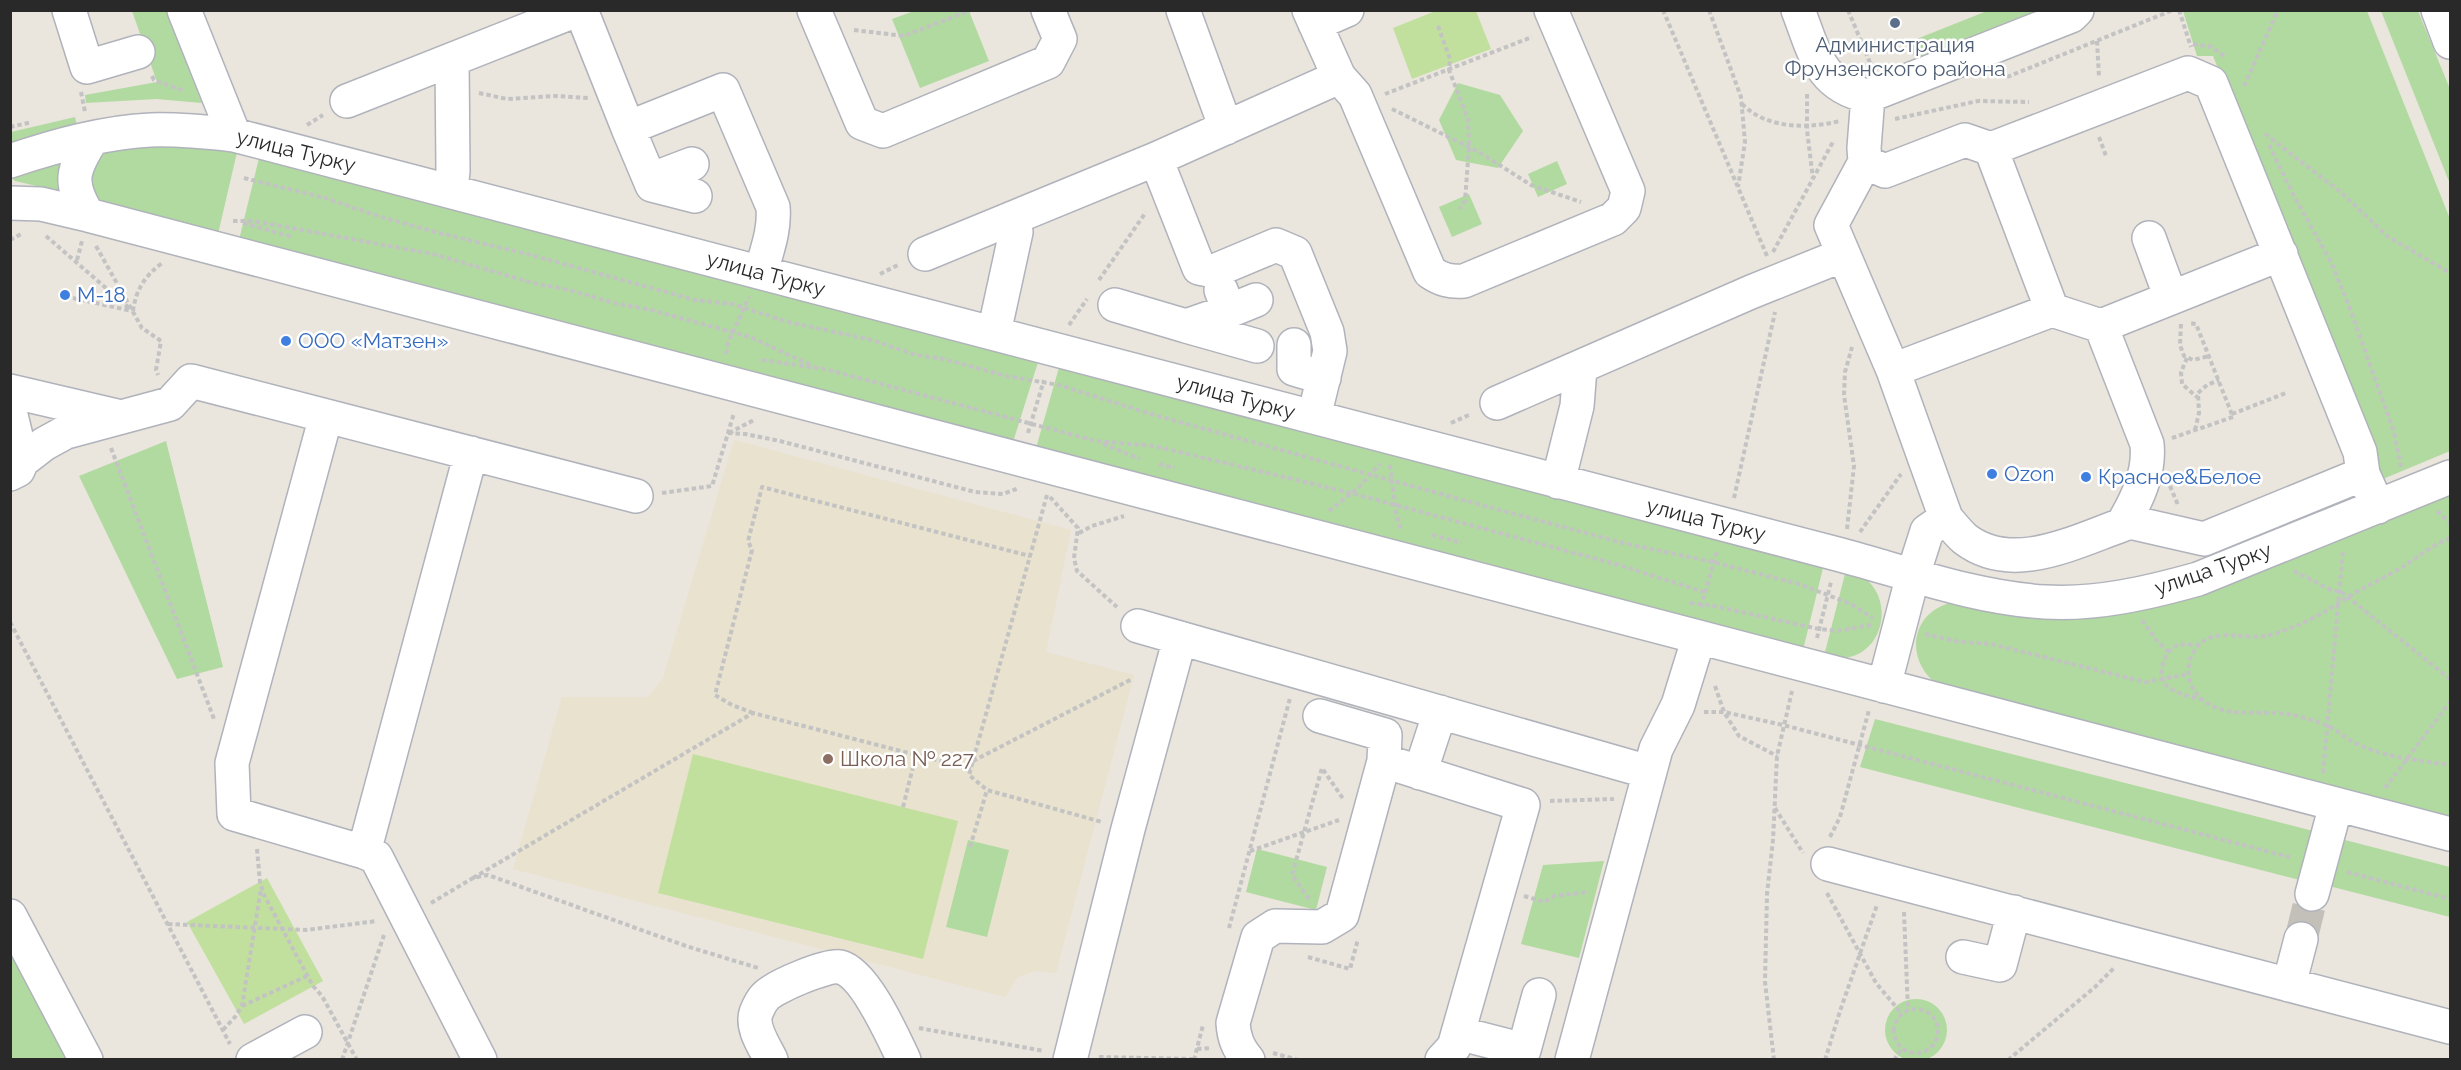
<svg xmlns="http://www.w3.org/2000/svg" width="2461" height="1070" font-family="Raleway,sans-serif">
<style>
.education{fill:#e9e2ce}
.green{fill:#b1daa0}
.pitch{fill:#c1e09d}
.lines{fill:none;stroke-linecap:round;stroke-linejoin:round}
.minor-tunnel{stroke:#c3bfb9;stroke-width:33;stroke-dasharray:33 16;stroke-linecap:butt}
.minor-casing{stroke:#b0b3bb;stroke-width:36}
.path{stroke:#c3c3c3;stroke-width:4;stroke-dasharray:4.5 3;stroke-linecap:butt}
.minor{stroke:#fff;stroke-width:33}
.service-dot{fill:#5c6f8a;stroke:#fff;stroke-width:2}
.shop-dot{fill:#3f7fe0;stroke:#fff;stroke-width:2}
.education-dot{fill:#8d6e63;stroke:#fff;stroke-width:2}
.labels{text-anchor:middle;stroke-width:5;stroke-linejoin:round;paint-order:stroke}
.service-label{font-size:21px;fill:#4e5e75;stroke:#fff}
.street-label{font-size:21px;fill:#292929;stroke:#fff}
.shop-label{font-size:21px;fill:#366cbe;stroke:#fff;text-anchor:start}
.education-label{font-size:21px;fill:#785e54;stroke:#fff;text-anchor:start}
</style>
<rect width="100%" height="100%" fill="#eae5dd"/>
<path class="education" d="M 734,440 L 1071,530 L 1046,652 L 1134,675 L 1056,973 L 1036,971 L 1018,977 L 1005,997 L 513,869 L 562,697 L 648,697 L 663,678 Z"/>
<path class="green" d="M 132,11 L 167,11 L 202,103 L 156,99 L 86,103 L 85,95 L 157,82 Z
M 914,11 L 969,11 L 989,61 L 920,88 L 892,19 Z
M 1987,11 L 2036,11 L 1915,59 L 1909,42 Z
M 2183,11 L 2367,11 L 2450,219 L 2450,451 L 2383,479 L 2213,56 L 2197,56 Z
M 2381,11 L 2418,11 L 2450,89 L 2450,184 Z
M 1458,83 L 1500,95 L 1523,131 L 1498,168 L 1456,160 L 1439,120 Z
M 75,117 L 77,125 L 11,146 L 11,132 Z
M 133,145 L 238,148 L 218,234 L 98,201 C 92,194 92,189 91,179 C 87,152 112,149 133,145 Z
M 260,154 L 1039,359 L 1013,442 L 239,240 Z
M 1557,161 L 1567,184 L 1538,197 L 1528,174 Z
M 61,162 L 57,175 L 58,191 L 15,181 L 12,178 L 13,176 Z
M 1469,194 L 1482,224 L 1452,237 L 1439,207 Z
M 1060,364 L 1824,564 L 1803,650 L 1036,448 Z
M 166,441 L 223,667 L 177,679 L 79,476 Z
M 2450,491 L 2450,820 L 1938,685 C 1904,660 1910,612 1953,602 L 2028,614 Z
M 1846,570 C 1854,574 1864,576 1870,583 C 1894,609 1879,656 1843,658 C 1837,659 1830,657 1824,656 Z
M 1875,719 L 2313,831 L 2300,880 L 1860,767 Z
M 2341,839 L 2450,867 L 2450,917 L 2329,886 Z
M 968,840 L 1009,850 L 987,937 L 946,927 Z
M 1257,849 L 1327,867 L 1316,910 L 1246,892 Z
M 1604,861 L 1579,958 L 1521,944 L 1543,865 Z
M 11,947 L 69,1059 L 11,1059 Z
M1885 1030a31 31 0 1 1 62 0a31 31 0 1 1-62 0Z"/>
<path class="pitch" d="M 1438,10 L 1476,11 L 1491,49 L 1412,79 L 1393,28 Z
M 693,754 L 958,821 L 923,959 L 658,893 Z
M 267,878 L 323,981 L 244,1024 L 187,922 Z"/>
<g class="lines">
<path class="minor-tunnel" d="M 2301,939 L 2312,894"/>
<g class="minor-casing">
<path id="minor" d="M 69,10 L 87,67 L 138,52
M 184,10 L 234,135
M 581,10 L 628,128 L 723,90 L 773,207 C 775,230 767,250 761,272
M 814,10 L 862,123 L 883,131 L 1048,62 L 1060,39 L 1048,10
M 1183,10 L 1226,128
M 1309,10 L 1339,77 L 1355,95 L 1430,272 C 1442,280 1450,282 1464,281 L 1613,219 L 1624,208 L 1628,191 L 1551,10
M 1798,10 C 1814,51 1819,86 1868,96 L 2071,16 L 2077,10
M 2438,10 L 2450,42
M 1315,24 L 1347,10
M 347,101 L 577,10
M 628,128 L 652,185 L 695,196
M 1991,149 L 2188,73 L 2211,83 L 2360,452 L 2363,474 L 2378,507
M 10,161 C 55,146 104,132 151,130 C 179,129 207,132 234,135 L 1841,555 C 1908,573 1976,598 2045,602 C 2097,605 2148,593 2198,579 L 2450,477
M 1865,162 L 1885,171 L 1965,140 L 1991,149 L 2052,310 L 1893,370 L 1831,225 L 1865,162 L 1864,148 L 1868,96
M 650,180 L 692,164
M 451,190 L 453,171 L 452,60
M 10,203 L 41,204 L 88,215 L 2450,834
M 88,215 C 68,183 72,170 92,139
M 2149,238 L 2171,298
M 925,254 L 1156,159
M 1221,290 L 1229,311 L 1256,300
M 1115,305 L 1186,326 L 1229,311
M 1186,326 L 1257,346
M 2101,326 L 2281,254
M 994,333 L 1016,232 L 1012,218
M 1294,345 L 1294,369 L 1324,378
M 10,391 L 117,416
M 1497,403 L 1751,292 L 1843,255
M 10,411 L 22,461
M 326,416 L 232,763 L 234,814 L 364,852
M 1314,417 L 1330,351 L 1327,332 L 1295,253 L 1276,245 L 1214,271 L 1199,268 L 1156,159 L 1339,77
M 471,453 L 364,852 L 376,857 L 480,1060
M 10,474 L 18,470 L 22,461 L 44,444 L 66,432 L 170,404 L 191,381 L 636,496
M 1558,482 L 1577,406 L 1580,368
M 1946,518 C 1952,525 1958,533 1965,539 C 2012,575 2074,542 2122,525 C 2137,500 2150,473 2147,444 L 2101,326 L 2052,310
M 2125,521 L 2204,539 L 2363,474
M 1138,626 L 1649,772
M 1884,686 L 1913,575 L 1927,531 L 1946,518 L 1893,370
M 1320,716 L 1385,735 L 1384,761 L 1523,805 L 1454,1047 L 1442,1060
M 1420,773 L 1440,712
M 1828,864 L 2450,1027
M 2312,894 L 2336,805
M 10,916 L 86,1060
M 1963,957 L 2000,965 L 2014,912
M 2289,985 L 2301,939
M 1458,1033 L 1524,1050 L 1539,995
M 253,1060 L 305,1032
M 771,1060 C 765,1047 751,1028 756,1013 C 758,1008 762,1000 765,997 C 773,987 828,964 840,967 C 865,973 893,1037 904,1060
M 1070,1060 L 1128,829 L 1180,638
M 1248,1060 C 1238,1048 1234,1038 1233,1023 L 1258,937 L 1275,926 L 1322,927 L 1342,915 L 1384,761
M 1572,1060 L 1656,749 L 1678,705 L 1699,637"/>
</g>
<path class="path" d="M 1663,10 L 1767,256
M 1709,10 L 1741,97 L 1745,142 L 1738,187
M 1848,10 L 1871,65
M 2179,10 L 2191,47
M 1438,26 L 1450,59 L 1449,70 L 1468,119 L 1469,147 L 1465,201 L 1460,209
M 854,30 L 904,36 L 971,10
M 2097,41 L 2099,77
M 2193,44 L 2212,47 L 2224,56
M 152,76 L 154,80 L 185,91
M 2007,77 L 2173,10
M 2244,86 L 2278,10
M 81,92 L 85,112
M 479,93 L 507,99 L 555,96 L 588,98
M 1385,94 L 1532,37
M 1807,94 L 1807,130 L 1813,179
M 1742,104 C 1767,129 1807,129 1840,121
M 1392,109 L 1479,152 L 1531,185 L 1581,202
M 1895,119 L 1978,101 L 2029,102
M 307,125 L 323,115
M 10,127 L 32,122
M 2265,134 L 2342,193 L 2387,236 L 2450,273
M 2099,137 L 2106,156
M 2269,145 L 2294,196 L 2331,262 L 2349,306 L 2394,432 L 2401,467
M 244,178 L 325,198 L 378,216 L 435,232 L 531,255 L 695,300 L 732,304 L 788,322 L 872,340 L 916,355 L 944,359 L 1006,376 L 1059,385 L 1154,415 L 1459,499 L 1623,543 L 1713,562 L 1799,584 L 1851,604 L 1873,618
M 233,221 L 253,221 L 433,254 L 533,283 L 569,290 L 614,303 L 651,310 L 750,337 L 813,366
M 243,223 L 293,237
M 46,236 L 129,308
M 10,240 L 23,233
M 96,246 L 142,328 L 161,341 L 156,370 L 158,375
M 1773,252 L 1834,140
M 77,260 L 82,241
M 880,274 L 900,264
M 1099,280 L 1146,212
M 73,298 L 132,311
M 133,311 C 136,289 145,276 162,263
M 2181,324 L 2180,345 L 2184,356 L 2193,360 L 2209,356
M 1069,325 L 1087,299
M 726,354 L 728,343 L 749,297
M 2187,358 L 2181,372 L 2182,384 L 2197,397
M 762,360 L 825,369 L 1096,441 L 1154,446 L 1351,493 L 1619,565 L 1704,592
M 2232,414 L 2286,393
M 1451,423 L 1471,414
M 2195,430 L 2199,413 L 2198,393 L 2207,385 L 2219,380
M 728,433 L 745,434 L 780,441 L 975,492 L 1003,494 L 1019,488
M 729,433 L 754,420
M 1028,433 L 1044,380
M 2172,438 L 2233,417 L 2196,324 L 2189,323
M 1103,444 L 1140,459
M 111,448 L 214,719
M 1159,464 L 1175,468
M 1390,465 L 1396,513 L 1401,531
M 2170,486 L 2178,505
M 662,493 L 712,486 L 734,413
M 1047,495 L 969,775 L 987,790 L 1102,822
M 1050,497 L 1078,528 L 1074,558 L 1077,571 L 1117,607
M 1734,498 L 1775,312
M 1329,511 L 1359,487 L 1380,464
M 2437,511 L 2450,523
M 1847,529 L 1854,466 L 1844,395 L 1845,372 L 1852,347
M 1860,532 L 1901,474
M 1079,533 L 1092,526 L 1124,516
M 1432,535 L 1462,543
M 2450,538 C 2433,545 2419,556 2404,566 C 2386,577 2366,586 2348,597 C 2325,613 2298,627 2270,635 C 2245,642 2212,623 2194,651 C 2184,667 2188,689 2203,700 C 2229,721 2262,708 2292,715 C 2303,717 2316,721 2326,725 C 2336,729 2344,737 2353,742 C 2385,758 2417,760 2450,765
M 2294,571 L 2333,591 L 2340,591 L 2450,679
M 1690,603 L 1714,606 L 1819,629 L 1838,631 L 1871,625
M 1701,607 L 1717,551
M 2142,620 L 2157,641 L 2169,652
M 10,622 L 230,1044
M 1925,634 L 1960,642 L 1991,644 L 2145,682 L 2188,674
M 1817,638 L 1831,582
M 2200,645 C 2192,645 2183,643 2176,646 C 2164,651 2156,676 2167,686 C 2176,694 2190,696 2201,700
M 1715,686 L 1724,712 L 1739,736 L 1777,756
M 1704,712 L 1724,712 L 1783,725 L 2293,858
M 753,713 L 732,705 L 715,695 L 752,550 L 748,541 L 762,487 L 1030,556
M 973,761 L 1132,679
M 2323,773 L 2343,550
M 2385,788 L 2450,702
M 1550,801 L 1614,799
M 903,807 L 916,755
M 1775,808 L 1803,853
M 1830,837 L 1840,817 L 1869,710
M 970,847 L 987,790
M 257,849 L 260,882 L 264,895 L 313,986 L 322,996 L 357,1060
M 1250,851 L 1339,820
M 2347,872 L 2450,899
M 473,878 L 753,713 L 971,769
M 1827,893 L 1876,983 L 1902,1014
M 1524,896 L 1545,902 L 1554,896 L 1589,892
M 1309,899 L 1292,875 L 1322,768 L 1344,800
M 431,903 L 473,878 L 488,875 L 686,946 L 758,968
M 1904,912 L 1908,1010
M 168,924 L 306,930 L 377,921
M 1229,928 L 1290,698
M 1308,957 L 1350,969 L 1358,939
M 242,1006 L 307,976
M1894 1031a22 22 0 1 1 44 0a22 22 0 1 1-44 0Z
M 919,1028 L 1044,1051
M 223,1030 L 235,1017 L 242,1006 L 261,888
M 1197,1049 L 1211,1048
M 1273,1053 L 1298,1060
M 1099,1057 L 1194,1059
M 342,1060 L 384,935
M 1194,1060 L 1203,1025
M 1774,1060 L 1765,982 L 1767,894 L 1773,840 L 1777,756 L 1792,691
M 1825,1060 L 1840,1011 L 1877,905
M 1894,1060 L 1902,1048
M 2008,1060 L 2095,987 L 2114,968"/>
<use href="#minor" class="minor"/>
</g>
<circle class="service-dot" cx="1895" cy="23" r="6"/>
<g class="shop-dot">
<circle cx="65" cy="295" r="6"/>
<circle cx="286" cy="341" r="6"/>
<circle cx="1992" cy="474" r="6"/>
<circle cx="2086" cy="477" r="6"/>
</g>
<circle class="education-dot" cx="828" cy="759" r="6"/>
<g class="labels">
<g class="service-label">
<text x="1895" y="52">Администрация<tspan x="1895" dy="24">Фрунзенского района</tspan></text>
</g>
<g class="street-label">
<text transform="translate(296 151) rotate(14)" y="7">улица Турку</text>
<text transform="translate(766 274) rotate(15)" y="7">улица Турку</text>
<text transform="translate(1236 397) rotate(15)" y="7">улица Турку</text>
<text transform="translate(1706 520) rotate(14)" y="7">улица Турку</text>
<text transform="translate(2213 569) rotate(-19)" y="7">улица Турку</text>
</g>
<g class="shop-label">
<text x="77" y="302">M-18</text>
<text x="298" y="348">ООО «Матзен»</text>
<text x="2004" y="481">Ozon</text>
<text x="2098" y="484">Красное&amp;Белое</text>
</g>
<g class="education-label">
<text x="840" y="766">Школа № 227</text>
</g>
</g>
<rect width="2461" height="1070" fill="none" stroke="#292929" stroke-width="24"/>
</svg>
